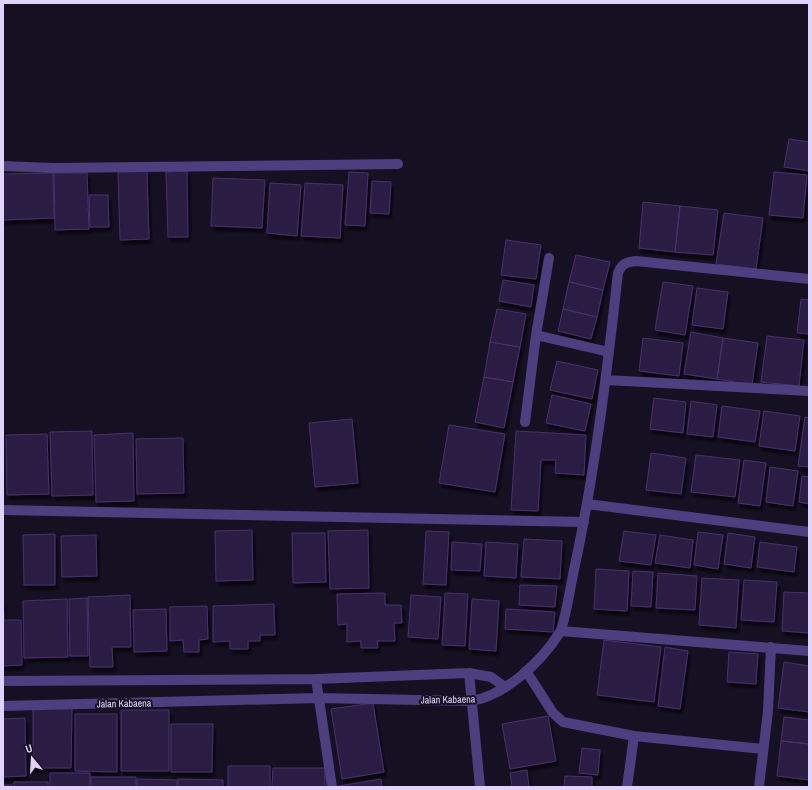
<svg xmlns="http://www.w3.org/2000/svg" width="812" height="790" font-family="'Archivo Narrow',sans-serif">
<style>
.building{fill:#2b1d43;stroke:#47316d;filter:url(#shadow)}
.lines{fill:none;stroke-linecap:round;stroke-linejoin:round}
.street{stroke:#4c3e7f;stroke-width:10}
.labels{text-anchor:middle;stroke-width:4;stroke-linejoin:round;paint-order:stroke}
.street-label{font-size:10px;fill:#e0d4fc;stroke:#161023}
</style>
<defs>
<filter id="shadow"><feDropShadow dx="2.5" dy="4.5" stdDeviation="1" flood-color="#0009"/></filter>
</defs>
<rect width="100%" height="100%" fill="#161023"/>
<path class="building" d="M 789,139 L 809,142 L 809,171 L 784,167 Z
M 147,171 L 149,239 L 120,240 L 118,172 Z
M 187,171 L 188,237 L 168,237 L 166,172 Z
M 349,172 L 368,173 L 365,226 L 345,225 Z
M 774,172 L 807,175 L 803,218 L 769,215 Z
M 53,173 L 54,218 L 3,220 L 3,174 Z
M 54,173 L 87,173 L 89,229 L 55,230 Z
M 213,178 L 265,180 L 262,228 L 211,226 Z
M 372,181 L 391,182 L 389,214 L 370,213 Z
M 270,183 L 301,185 L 297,236 L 267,233 Z
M 305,183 L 343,185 L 340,238 L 301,236 Z
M 89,195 L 108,195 L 109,227 L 90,227 Z
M 643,202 L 680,206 L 675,252 L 639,248 Z
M 680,206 L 718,210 L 713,255 L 675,252 Z
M 724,213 L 763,218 L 756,269 L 716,264 Z
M 506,240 L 541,245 L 536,279 L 501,275 Z
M 576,255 L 610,262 L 603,290 L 569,282 Z
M 503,280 L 534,285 L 531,307 L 499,301 Z
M 569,282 L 603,290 L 597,317 L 563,309 Z
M 663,282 L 693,286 L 685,335 L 655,330 Z
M 697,288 L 728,292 L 723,329 L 692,325 Z
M 801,299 L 809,300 L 809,334 L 797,333 Z
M 497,309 L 526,314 L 520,347 L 490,342 Z
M 563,309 L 597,317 L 591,339 L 558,331 Z
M 691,332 L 723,338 L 717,379 L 684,374 Z
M 767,336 L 804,340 L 799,386 L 761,382 Z
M 643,338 L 683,343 L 679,376 L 639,371 Z
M 723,338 L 758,343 L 752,385 L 717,379 Z
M 490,342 L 520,347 L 513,382 L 484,377 Z
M 557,361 L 598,370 L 592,399 L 550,390 Z
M 484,377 L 513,382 L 504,428 L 475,422 Z
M 552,395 L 591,404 L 585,431 L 546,423 Z
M 654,398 L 686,402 L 683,433 L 650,429 Z
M 691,401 L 717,405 L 713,437 L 687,434 Z
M 722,406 L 760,411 L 755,442 L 718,437 Z
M 764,411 L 800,416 L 795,451 L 759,446 Z
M 805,417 L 809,418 L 809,467 L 798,466 Z
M 352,419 L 358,483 L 315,487 L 309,423 Z
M 449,425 L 505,434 L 495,492 L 439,483 Z
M 92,431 L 93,495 L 52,496 L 50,432 Z
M 516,431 L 586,435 L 584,475 L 555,473 L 556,460 L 541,460 L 538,511 L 511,510 Z
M 133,433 L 134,501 L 96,502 L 94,435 Z
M 47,434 L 49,494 L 7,495 L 6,435 Z
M 183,438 L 184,493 L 137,494 L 136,439 Z
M 651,453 L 686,458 L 681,494 L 646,490 Z
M 696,455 L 740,460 L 735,497 L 691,492 Z
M 744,460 L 766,463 L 760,506 L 738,503 Z
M 770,467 L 798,471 L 793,506 L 766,502 Z
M 802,476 L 809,477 L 809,504 L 799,502 Z
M 252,530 L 253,580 L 216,581 L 215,531 Z
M 368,530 L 369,588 L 330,589 L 328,531 Z
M 426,531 L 449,532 L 446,585 L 423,584 Z
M 624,531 L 656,535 L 651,565 L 619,561 Z
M 698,532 L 723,535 L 718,569 L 694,565 Z
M 292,533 L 325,533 L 326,582 L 293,583 Z
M 728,533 L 755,537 L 751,568 L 724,564 Z
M 55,534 L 55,585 L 24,585 L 23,535 Z
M 96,535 L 97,576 L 62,577 L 61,536 Z
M 660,535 L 693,540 L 690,568 L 655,563 Z
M 524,539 L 562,541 L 560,579 L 521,577 Z
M 452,542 L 482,544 L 480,571 L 451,570 Z
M 486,542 L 518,544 L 516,578 L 484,576 Z
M 760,542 L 797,547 L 794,572 L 757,567 Z
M 596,569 L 629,571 L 627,611 L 594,609 Z
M 633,571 L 653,572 L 651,607 L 631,606 Z
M 658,573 L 697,576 L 695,610 L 656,608 Z
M 702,578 L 739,580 L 736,628 L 699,625 Z
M 744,580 L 777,582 L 774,622 L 741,620 Z
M 520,585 L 557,586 L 555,607 L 519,605 Z
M 784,592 L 809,593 L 809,633 L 782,631 Z
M 385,593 L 385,605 L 401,605 L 402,623 L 394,623 L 395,641 L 377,641 L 378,648 L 361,648 L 361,641 L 347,642 L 347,624 L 338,625 L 337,594 Z
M 445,593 L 468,594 L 465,646 L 442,645 Z
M 130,595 L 131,647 L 112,647 L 113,667 L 90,667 L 88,597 Z
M 411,595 L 441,597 L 438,639 L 408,637 Z
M 87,598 L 88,656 L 70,656 L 69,599 Z
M 67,599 L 68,657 L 24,658 L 23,601 Z
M 472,599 L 499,601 L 496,651 L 469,649 Z
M 3,602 L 4,620 L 21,620 L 22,665 L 3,666 Z
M 274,604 L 275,635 L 260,635 L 260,641 L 248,641 L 248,649 L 230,649 L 230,641 L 213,642 L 213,606 Z
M 207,606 L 208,639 L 199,640 L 199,652 L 184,652 L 183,640 L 170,641 L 170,607 Z
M 166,609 L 167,651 L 134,652 L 133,610 Z
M 506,609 L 555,612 L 553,632 L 505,629 Z
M 604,640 L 661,647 L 654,702 L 597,695 Z
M 665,647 L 688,651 L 680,709 L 658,706 Z
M 729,652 L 758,654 L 756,684 L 727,682 Z
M 784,662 L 809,666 L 809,712 L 778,708 Z
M 373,703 L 384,772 L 342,779 L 331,709 Z
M 33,708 L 72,708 L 71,768 L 33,768 Z
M 121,710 L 169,710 L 169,771 L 121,771 Z
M 75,714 L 117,714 L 117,772 L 75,771 Z
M 548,716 L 556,761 L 510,769 L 502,724 Z
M 784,717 L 809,720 L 809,744 L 781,741 Z
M 25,718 L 26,776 L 3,777 L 3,719 Z
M 171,724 L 213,724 L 212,772 L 171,772 Z
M 781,741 L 809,744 L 809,780 L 777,776 Z
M 582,748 L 600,750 L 598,775 L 579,773 Z
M 228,766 L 270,766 L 270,787 L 228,787 Z
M 273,768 L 325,768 L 325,787 L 272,787 Z
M 527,770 L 529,787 L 512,787 L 510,773 Z
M 50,773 L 90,773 L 90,787 L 50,787 Z
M 565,776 L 592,777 L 592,787 L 564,787 Z
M 91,777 L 136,777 L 136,787 L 91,787 Z
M 137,779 L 177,780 L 177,787 L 137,787 Z
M 178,779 L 223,780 L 223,787 L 178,787 Z
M 381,779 L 382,787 L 340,787 L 339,786 Z
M 14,782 L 48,782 L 48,787 L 14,787 Z
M 3,785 L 12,785 L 12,787 L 3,787 Z"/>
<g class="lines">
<path class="street" d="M 3,166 L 53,168 L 398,164
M 536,335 L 609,352
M 606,380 L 809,391
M 525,422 L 536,335 L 549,258
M 587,504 L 809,532
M 3,510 L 584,522
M 561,631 L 809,651
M 526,671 L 553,713 L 563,722 L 634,736 L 763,749
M 469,673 L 480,787
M 316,679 L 332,787
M 3,681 L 316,679 L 469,673 L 491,677 L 505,687
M 3,706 L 318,698 L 471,701 C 505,696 542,661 560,632 C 565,623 571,583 574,570 C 595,472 607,372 618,273 C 622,263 627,262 636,261 L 809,279
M 627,787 L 634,736
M 759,787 L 768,711 L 771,647"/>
</g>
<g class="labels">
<g class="street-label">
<text transform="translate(448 699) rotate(-1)" y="4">Jalan Kabaena</text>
<text transform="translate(124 703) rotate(-1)" y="4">Jalan Kabaena</text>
</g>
</g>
<rect width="812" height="790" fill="none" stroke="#e0d4fc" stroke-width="8"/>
<g transform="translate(32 758) rotate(342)" stroke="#161023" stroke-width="3" paint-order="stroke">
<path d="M0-3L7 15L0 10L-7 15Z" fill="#e0d4fc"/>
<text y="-6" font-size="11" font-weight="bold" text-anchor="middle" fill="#e0d4fc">U</text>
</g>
</svg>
